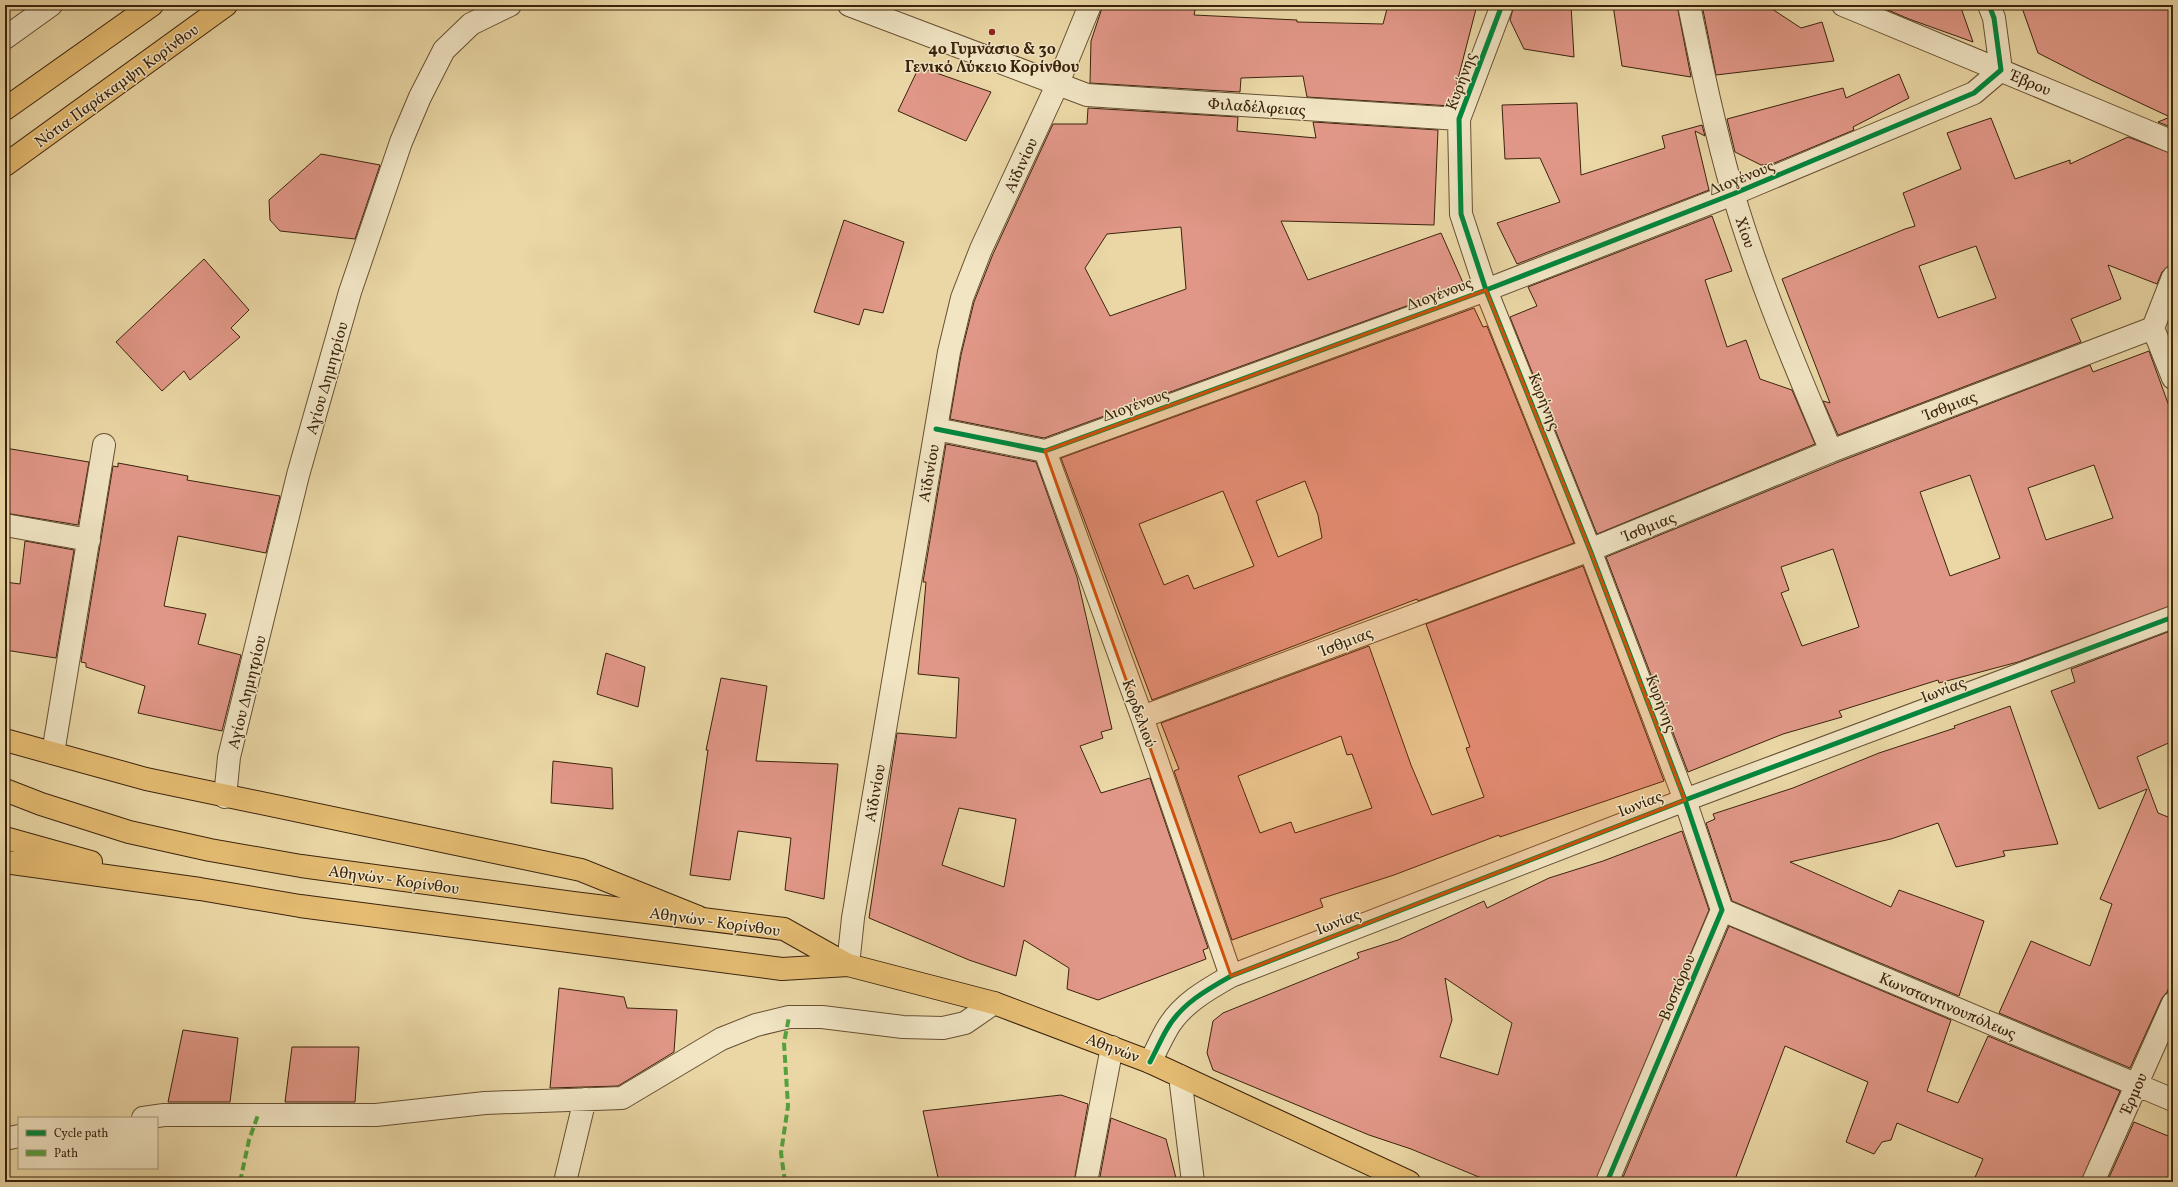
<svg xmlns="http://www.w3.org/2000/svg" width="2178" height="1187" font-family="Vollkorn,serif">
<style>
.building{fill:#e19787;stroke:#3b230d;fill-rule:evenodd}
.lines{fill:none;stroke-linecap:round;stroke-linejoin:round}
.minor-casing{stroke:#675033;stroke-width:24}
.major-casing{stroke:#3b230d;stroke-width:24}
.highway-casing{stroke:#3b230d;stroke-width:24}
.minor{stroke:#f1e5c4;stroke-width:22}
.major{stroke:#e5bc72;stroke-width:22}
.highway{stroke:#e5bc72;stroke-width:22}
.quiet{stroke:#54a23e;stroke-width:4;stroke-dasharray:8 4;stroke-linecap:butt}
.cycleway-casing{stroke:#f1e5c4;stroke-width:8}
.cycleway{stroke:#00873e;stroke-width:5}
.marked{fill:#ce510c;fill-opacity:0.2;stroke:#ce510c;stroke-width:3;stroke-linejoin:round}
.poi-dot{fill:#8f2418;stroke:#f1e5c4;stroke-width:1.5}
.labels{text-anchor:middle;stroke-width:3;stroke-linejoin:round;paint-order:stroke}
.poi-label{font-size:16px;font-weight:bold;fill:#3b230d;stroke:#f1e5c4}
.street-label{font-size:16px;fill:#3b230d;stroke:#f1e5c4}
</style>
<rect width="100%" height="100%" fill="#ead7a5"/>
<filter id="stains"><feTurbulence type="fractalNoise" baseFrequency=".005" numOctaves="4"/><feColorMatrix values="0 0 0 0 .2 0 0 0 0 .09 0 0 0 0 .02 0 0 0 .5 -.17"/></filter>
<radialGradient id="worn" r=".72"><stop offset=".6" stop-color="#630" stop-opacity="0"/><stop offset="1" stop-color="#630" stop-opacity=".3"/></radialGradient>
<path class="building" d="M 1103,5 L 1196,5 L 1194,15 L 1297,20 L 1297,22 L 1383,24 L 1388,5 L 1477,5 L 1451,106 L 1307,97 L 1303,76 L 1241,78 L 1240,92 L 1090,83 L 1091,41 Z
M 1514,5 L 1571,5 L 1574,57 L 1524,49 L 1510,20 Z
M 1613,5 L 1677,5 L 1691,77 L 1622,66 Z
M 1702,5 L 1766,5 L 1801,28 L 1822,22 L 1834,61 L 1716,75 Z
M 1881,5 L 1960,5 L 1973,42 L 1909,19 L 1881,7 Z
M 2021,5 L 2173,5 L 2173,128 L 2158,122 L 2170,117 L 2091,80 L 2038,53 Z
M 919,67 L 991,92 L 966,141 L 898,111 Z
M 1899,74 L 1909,98 L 1853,127 L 1854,130 L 1772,164 L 1761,165 L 1735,152 L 1727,119 L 1843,88 L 1846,98 Z
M 1577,103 L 1581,175 L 1665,148 L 1662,136 L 1702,125 L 1705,136 L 1695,131 L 1709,190 L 1517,264 L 1497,223 L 1560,202 L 1540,158 L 1505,159 L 1502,105 Z
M 1088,108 L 1238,117 L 1237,131 L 1316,138 L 1313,122 L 1438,130 L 1434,225 L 1281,221 L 1308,280 L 1441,233 L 1464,285 L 1044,438 L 950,419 L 961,355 L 974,302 L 993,254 L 1053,124 L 1087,124 ZM 1181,227 L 1186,289 L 1110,316 L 1085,268 L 1107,234 Z
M 1991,118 L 2015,179 L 2070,160 L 2070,164 L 2128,137 L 2173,154 L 2173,257 L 2170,265 L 2162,272 L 2157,284 L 2108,265 L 2121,299 L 2071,319 L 2081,342 L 1838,435 L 1823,401 L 1830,403 L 1782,279 L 1905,229 L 1915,226 L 1903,193 L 1961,169 L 1947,133 ZM 1976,246 L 1996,298 L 1938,318 L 1919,266 Z
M 321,154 L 380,165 L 355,239 L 280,231 L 270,220 L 269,200 Z
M 1712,216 L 1732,271 L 1705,280 L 1727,347 L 1746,340 L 1760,379 L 1792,390 L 1815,444 L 1597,534 L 1510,317 L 1537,306 L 1528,287 Z
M 844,220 L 904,242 L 883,313 L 864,309 L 859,325 L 814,312 Z
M 204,259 L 249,310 L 231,328 L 240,337 L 190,380 L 184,371 L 162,391 L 116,342 Z
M 1474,308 L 1483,327 L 1487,326 L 1574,543 L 1418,601 L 1417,599 L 1152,700 L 1061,458 ZM 1305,481 L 1318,515 L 1322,538 L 1278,557 L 1256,501 ZM 1223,491 L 1254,566 L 1194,589 L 1188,575 L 1164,585 L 1139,524 Z
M 2149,351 L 2173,417 L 2173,605 L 2018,662 L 1939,683 L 1938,680 L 1839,711 L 1842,717 L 1783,734 L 1688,772 L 1606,557 L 1836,463 L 2090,365 L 2093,372 ZM 2094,465 L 2113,518 L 2046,540 L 2028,488 ZM 1970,475 L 2000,558 L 1950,576 L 1920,492 ZM 1833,549 L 1859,627 L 1802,646 L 1781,593 L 1789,590 L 1781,567 Z
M 946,444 L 1036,462 L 1077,577 L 1112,729 L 1101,732 L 1103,738 L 1080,746 L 1101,793 L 1150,778 L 1208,948 L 1203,950 L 1206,959 L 1098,1000 L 1067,989 L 1069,968 L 1024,940 L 1016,976 L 969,960 L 869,918 L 897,733 L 956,738 L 959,678 L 918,674 L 926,582 L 923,582 ZM 959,808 L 1016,819 L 1004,887 L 942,865 Z
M 5,448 L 89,462 L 78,525 L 5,513 Z
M 118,463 L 188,476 L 187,480 L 280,496 L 266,553 L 178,536 L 164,606 L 206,614 L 198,644 L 241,655 L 222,731 L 138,713 L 145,686 L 86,667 L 86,663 L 81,662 L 113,466 L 118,467 Z
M 25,541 L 74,550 L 56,658 L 5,650 L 5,582 L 20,584 Z
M 1583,566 L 1664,781 L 1500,837 L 1499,835 L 1394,875 L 1320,899 L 1323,907 L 1232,940 L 1174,771 L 1179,769 L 1161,723 L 1369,646 L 1411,765 L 1432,815 L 1484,797 L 1466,748 L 1470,747 L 1426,624 ZM 1341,736 L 1347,755 L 1352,754 L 1372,808 L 1295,833 L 1291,822 L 1260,833 L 1238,776 Z
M 2173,630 L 2173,741 L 2137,757 L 2158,813 L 2173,819 L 2173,978 L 2167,992 L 2162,998 L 2130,1068 L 1999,1013 L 2031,941 L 2090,966 L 2112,904 L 2100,899 L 2147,789 L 2099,809 L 2051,691 L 2075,682 L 2071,669 Z
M 606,653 L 645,667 L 638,707 L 597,694 Z
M 721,678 L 767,686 L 756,761 L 838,764 L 824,899 L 785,890 L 791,838 L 738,831 L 730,880 L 690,875 L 708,750 L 706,750 Z
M 2010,706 L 2058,844 L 2003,851 L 2005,856 L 1956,867 L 1938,823 L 1891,839 L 1790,862 L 1891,907 L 1899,890 L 1984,921 L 1959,996 L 1732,901 L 1706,823 L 1715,819 L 1713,814 L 1793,788 L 1879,753 L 1955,728 L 1954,726 Z
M 553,761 L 612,768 L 613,809 L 551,803 Z
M 1682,831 L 1709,910 L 1595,1182 L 1491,1182 L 1411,1149 L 1369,1135 L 1213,1070 L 1207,1053 L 1213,1021 L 1223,1013 L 1359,958 L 1357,953 L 1398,940 L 1484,901 L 1487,908 L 1549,878 L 1603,861 ZM 1445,978 L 1512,1023 L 1498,1075 L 1440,1057 L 1452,1020 Z
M 1729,926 L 1951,1020 L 1927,1091 L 1958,1103 L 1988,1036 L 2120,1091 L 2081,1182 L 1973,1182 L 1983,1159 L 1897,1123 L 1891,1140 L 1882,1142 L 1874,1154 L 1846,1142 L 1868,1082 L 1785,1046 L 1734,1182 L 1621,1182 Z
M 559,988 L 624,997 L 627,1008 L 677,1010 L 674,1052 L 618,1086 L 550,1088 Z
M 183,1030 L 238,1038 L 230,1102 L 168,1102 Z
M 292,1047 L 359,1047 L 355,1102 L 285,1102 Z
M 1061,1095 L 1088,1104 L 1074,1182 L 939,1182 L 923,1111 Z
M 1111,1118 L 1166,1139 L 1177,1182 L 1099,1182 Z
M 2134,1122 L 2173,1138 L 2173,1182 L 2107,1182 Z"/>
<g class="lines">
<g class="minor-casing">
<path id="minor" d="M 849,5 L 1087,95 L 1459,119
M 1502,5 L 1459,119 L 1461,214 L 1486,290 L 1590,550 L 1685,800 L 1722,910 L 1607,1182
M 1689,5 C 1702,68 1715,131 1733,193 C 1759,281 1795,366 1831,451
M 1843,5 L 2173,142
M 5,38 L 51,5
M 2173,277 L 2153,328 L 2173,378
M 936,429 L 1045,451 L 1486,290 L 1733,194 L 1974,93 L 2001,70 L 1994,18 L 1989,5
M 1045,451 L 1142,717 L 1231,976
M 5,525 L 89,540
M 1142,717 L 1590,550 L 1831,451 L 2153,328
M 53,753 L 104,445
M 225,797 L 229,757 L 298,475 L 350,292 L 401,142 L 420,97 L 444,50 L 471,24 L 510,5
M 1722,910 L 2173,1100
M 848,965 L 853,918 L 949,352 L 962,298 L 981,249 L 1058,83 L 1090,5
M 1150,1062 C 1156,1051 1161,1039 1167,1029 C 1181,1004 1208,989 1231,976 L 1685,800 L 2173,617
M 1180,1076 L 1193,1182
M 143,1118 L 164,1115 L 376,1115 L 485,1103 L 622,1098 L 721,1039 L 756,1025 L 789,1017 L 822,1017 L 903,1027 L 943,1028 L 965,1023 L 994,1003
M 5,1139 L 19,1136
M 565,1182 L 585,1099
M 1086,1182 L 1112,1047
M 2093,1182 L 2173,1003"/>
</g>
<g class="major-casing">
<path id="major" d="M 5,790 L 41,804 L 129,832 L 210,850 L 301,866 L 573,903 L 784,929 L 848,965 L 994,1003 L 1150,1062 L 1409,1182
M 5,838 L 91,862
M 5,862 L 200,889 L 300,906 L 782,969 L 848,965"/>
</g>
<g class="highway-casing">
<path id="highway" d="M 5,109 L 152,5
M 5,165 L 226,5
M 5,740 L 146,779 L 581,870 L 698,917"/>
</g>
<use href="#minor" class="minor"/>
<use href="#major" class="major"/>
<use href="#highway" class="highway"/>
<path class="quiet" d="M 240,1182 L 249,1140 L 258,1115
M 785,1182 L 781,1153 L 788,1106 L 784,1043 L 789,1017"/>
<g class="cycleway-casing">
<path id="cycleway" d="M 1502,5 L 1459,119 L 1461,214 L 1486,290 L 1590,550 L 1685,800 L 1722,910 L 1607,1182
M 936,429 L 1045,451 L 1486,290 L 1733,194 L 1974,93 L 2001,70 L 1994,18 L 1989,5
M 1150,1062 C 1156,1051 1161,1039 1167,1029 C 1181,1004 1208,989 1231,976 L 1685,800 L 2173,617"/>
</g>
<use href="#cycleway" class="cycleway"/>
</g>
<path class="marked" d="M 1486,290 L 1590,550 L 1685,800 L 1231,976 L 1045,451 Z"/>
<circle class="poi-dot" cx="992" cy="32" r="4"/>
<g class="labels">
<g class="poi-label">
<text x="992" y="54">4ο Γυμνάσιο &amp; 3ο<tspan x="992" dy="18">Γενικό Λύκειο Κορίνθου</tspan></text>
</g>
<g class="street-label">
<text transform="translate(1460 81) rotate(-70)" y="6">Κυρήνης</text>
<text transform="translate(2031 82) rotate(23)" y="6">Έβρου</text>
<text transform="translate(116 85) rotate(-36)" y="6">Νότια Παράκαμψη Κορίνθου</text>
<text transform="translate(1257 106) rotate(4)" y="6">Φιλαδέλφειας</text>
<text transform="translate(1020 165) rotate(-65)" y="6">Αϊδινίου</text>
<text transform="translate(1741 177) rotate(-22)" y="6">Διογένους</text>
<text transform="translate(1746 232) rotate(71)" y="6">Χίου</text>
<text transform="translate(1439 293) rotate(-20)" y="6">Διογένους</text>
<text transform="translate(326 378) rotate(-74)" y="6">Αγίου Δημητρίου</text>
<text transform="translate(1545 401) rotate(68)" y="6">Κυρήνης</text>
<text transform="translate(1135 404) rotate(-20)" y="6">Διογένους</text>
<text transform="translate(1950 405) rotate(-21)" y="6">Ίσθμιας</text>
<text transform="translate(928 473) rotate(-80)" y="6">Αϊδινίου</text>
<text transform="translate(1649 526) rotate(-22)" y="6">Ίσθμιας</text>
<text transform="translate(1346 641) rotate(-21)" y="6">Ίσθμιας</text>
<text transform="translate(1943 689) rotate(-21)" y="6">Ιωνίας</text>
<text transform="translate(246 692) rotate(-76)" y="6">Αγίου Δημητρίου</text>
<text transform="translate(1662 703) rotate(69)" y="6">Κυρήνης</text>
<text transform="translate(1140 713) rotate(70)" y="6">Κορδελιού</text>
<text transform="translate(874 793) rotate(-80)" y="6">Αϊδινίου</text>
<text transform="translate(1640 803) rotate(-21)" y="6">Ιωνίας</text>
<text transform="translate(394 879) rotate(8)" y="6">Αθηνών - Κορίνθου</text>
<text transform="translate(715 921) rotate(8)" y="6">Αθηνών - Κορίνθου</text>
<text transform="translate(1338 921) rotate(-21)" y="6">Ιωνίας</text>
<text transform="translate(1676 987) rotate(-67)" y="6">Βοσπόρου</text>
<text transform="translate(1948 1005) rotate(23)" y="6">Κωνσταντινουπόλεως</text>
<text transform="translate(1113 1047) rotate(21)" y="6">Αθηνών</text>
<text transform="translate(2133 1093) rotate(-66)" y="6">Έρμου</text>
</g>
</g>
<rect width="2178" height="1187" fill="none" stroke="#ead7a5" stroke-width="20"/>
<rect x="6" y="6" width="2166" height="1175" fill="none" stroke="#3b230d" stroke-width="2"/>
<rect x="10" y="10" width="2158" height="1167" fill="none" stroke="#3b230d"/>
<rect x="18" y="1117" width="140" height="52" fill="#f1e5c4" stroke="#a8977b"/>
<rect x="26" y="1130" width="20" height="6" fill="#00873e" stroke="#a8977b"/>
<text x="54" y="1137" font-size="12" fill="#3b230d">Cycle path</text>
<rect x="26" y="1150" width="20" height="6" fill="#54a23e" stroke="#a8977b"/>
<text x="54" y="1157" font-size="12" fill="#3b230d">Path</text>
<rect width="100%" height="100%" filter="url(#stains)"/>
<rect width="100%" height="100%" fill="url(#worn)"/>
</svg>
